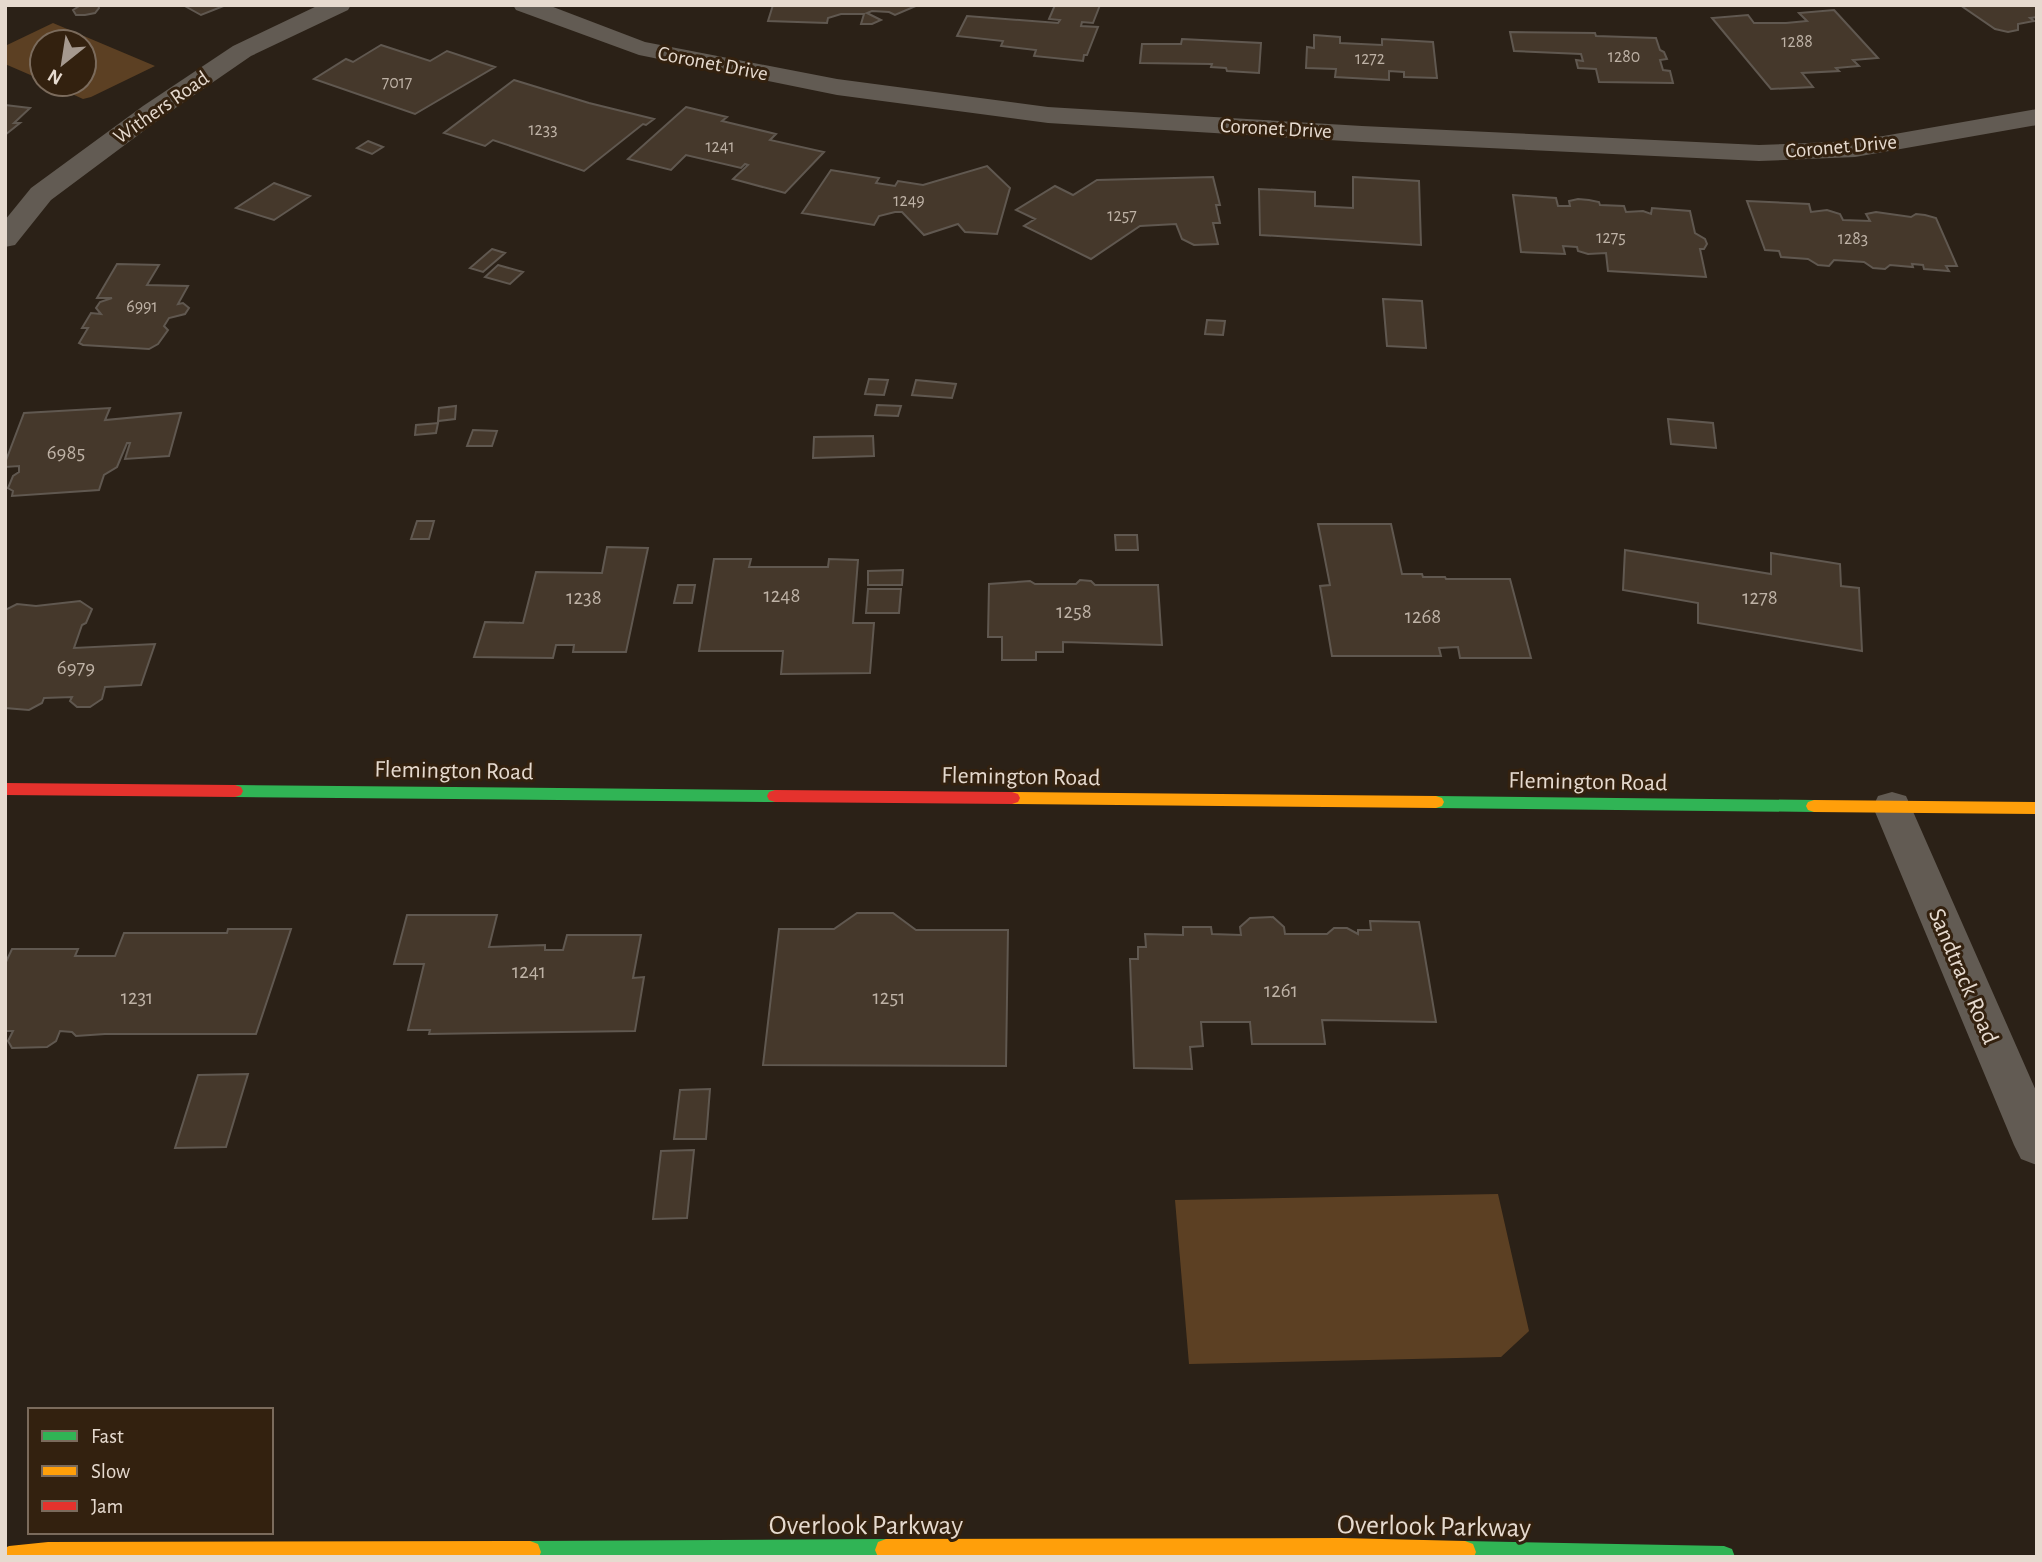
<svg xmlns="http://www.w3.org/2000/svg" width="2042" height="1562" font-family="'Alegreya Sans',sans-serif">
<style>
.green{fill:#5c4023}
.building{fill:#45382b;stroke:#605850;stroke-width:2}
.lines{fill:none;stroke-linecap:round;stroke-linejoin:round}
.street{fill:#625b53;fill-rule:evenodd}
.fast{fill:#30b455;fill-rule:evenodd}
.slow{fill:#ff9f0a;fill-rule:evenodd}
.jam{fill:#e5322d;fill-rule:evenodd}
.labels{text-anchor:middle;stroke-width:6;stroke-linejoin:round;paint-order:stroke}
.far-number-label{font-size:18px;fill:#beb2a6}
.far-street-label{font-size:21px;fill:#e6dacf;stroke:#33210f}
.number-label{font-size:21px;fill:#beb2a6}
.street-label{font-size:24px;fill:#e6dacf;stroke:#33210f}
.near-street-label{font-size:28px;fill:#e6dacf;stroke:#33210f}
</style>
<rect width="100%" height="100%" fill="#2b2117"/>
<path class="green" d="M 53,23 L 155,66 L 91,97 L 83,99 L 50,84 L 84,84 L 84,42 L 42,42 L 42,80 L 5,64 L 5,46 Z
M 1498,1194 L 1529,1331 L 1501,1357 L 1189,1364 L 1175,1200 Z"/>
<path class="building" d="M 98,5 L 99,8 L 95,13 L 85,15 L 76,15 L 73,10 L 81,5 Z
M 183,5 L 226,5 L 201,15 Z
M 773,5 L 918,5 L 895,15 L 889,12 L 872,11 L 867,13 L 881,20 L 872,24 L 861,24 L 864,14 L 841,14 L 828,18 L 827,23 L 768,21 Z
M 1055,5 L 1100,5 L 1093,23 L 1082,22 L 1081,26 L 1098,27 L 1087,55 L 1084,55 L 1083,61 L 1034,56 L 1036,50 L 1001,46 L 1003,41 L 957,36 L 967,16 L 1058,23 L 1060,20 L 1049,19 Z
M 1960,5 L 2037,5 L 2037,17 L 2030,18 L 2034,21 L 2018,24 L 2018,30 L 2008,32 L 1995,29 Z
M 1834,10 L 1878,58 L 1853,60 L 1859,66 L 1836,68 L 1839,71 L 1802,73 L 1813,87 L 1771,89 L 1712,18 L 1748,15 L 1754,23 L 1786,23 L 1807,21 L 1799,13 Z
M 1510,32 L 1595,33 L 1596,36 L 1656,38 L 1660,50 L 1664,52 L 1667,59 L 1660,60 L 1663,70 L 1670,71 L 1673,83 L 1599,82 L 1596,69 L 1578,68 L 1576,60 L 1583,61 L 1581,54 L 1514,51 Z
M 1314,35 L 1340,37 L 1340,43 L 1382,45 L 1382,39 L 1433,42 L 1437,78 L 1404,77 L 1404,72 L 1389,71 L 1389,80 L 1335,77 L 1336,69 L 1306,68 L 1307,47 L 1314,48 Z
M 1182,39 L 1261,43 L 1259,73 L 1227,71 L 1226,68 L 1211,67 L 1212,64 L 1140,63 L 1142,44 L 1181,44 Z
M 381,45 L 430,61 L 447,51 L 495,67 L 415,114 L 314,79 L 346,59 L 353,62 Z
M 514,80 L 589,103 L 654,119 L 646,125 L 643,124 L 584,171 L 493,140 L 485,146 L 444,133 Z
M 5,105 L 30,108 L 14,123 L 20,123 L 5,135 Z
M 686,107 L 727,117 L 722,121 L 776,134 L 770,140 L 824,152 L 785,193 L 733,179 L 748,165 L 745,164 L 741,168 L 686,155 L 671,170 L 628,159 Z
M 368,141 L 383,147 L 372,154 L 357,148 Z
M 987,166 L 1010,188 L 997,234 L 965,232 L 958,224 L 924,235 L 902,212 L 895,212 L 879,216 L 874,225 L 802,213 L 831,170 L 879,178 L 876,183 L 895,186 L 898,181 L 923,185 Z
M 1213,177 L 1220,205 L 1216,205 L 1220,223 L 1213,223 L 1218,244 L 1194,245 L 1182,239 L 1176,224 L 1140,226 L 1091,259 L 1024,226 L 1035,219 L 1016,210 L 1055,186 L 1073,195 L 1097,180 Z
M 1353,177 L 1419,181 L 1421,245 L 1260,235 L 1259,189 L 1315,192 L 1315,206 L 1353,208 Z
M 274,183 L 310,196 L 274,220 L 236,208 Z
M 1513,195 L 1556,198 L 1558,206 L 1570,206 L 1569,201 L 1578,199 L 1589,200 L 1599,202 L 1600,205 L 1624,206 L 1626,212 L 1643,211 L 1651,214 L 1652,208 L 1690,211 L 1695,233 L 1705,239 L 1707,244 L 1704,249 L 1700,249 L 1706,277 L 1608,271 L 1606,253 L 1588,254 L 1578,251 L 1577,247 L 1563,246 L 1565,254 L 1521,252 Z
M 1747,201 L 1809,204 L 1811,212 L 1827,210 L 1840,214 L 1843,220 L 1870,221 L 1866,214 L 1876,212 L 1911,217 L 1916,214 L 1925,215 L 1936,218 L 1957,266 L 1946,266 L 1949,271 L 1924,269 L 1923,265 L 1912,264 L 1913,267 L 1890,265 L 1885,269 L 1873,268 L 1864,262 L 1834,260 L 1829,266 L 1818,265 L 1808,259 L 1781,257 L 1779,251 L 1765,250 Z
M 492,249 L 505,253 L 483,272 L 470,268 Z
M 117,264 L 159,265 L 147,285 L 188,286 L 178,304 L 183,303 L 189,308 L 185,314 L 169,318 L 164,326 L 168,330 L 158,344 L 149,349 L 83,345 L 79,343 L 88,328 L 82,328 L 91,313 L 101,314 L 96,308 L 100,302 L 112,298 L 97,298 Z
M 498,265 L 523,272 L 510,284 L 485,277 Z
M 1383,299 L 1422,301 L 1426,348 L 1387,346 Z
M 1207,320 L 1225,321 L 1223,335 L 1205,334 Z
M 869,379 L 888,380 L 884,395 L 865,394 Z
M 916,380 L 956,384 L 952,398 L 912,395 Z
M 877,405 L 901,406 L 898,416 L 875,415 Z
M 456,406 L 455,419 L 438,421 L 439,408 Z
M 110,408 L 105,420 L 181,413 L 169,456 L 125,459 L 130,443 L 127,443 L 117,467 L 104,475 L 99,490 L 12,496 L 13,491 L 8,488 L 13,476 L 19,472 L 19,466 L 5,467 L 5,463 L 24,413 Z
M 1668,419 L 1713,423 L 1716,448 L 1671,444 Z
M 438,423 L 436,433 L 415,435 L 416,425 Z
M 473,430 L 497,431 L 492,446 L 467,446 Z
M 873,436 L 874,456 L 813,458 L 814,437 Z
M 417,521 L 434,521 L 429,539 L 411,539 Z
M 1318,524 L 1391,524 L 1402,574 L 1422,574 L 1423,577 L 1445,577 L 1446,579 L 1510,579 L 1531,658 L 1460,658 L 1458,647 L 1439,648 L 1441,656 L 1332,656 L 1320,586 L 1330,585 Z
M 1115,535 L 1137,535 L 1138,550 L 1116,550 Z
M 607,547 L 648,548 L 626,652 L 573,652 L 574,645 L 556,645 L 553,658 L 474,657 L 485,622 L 523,623 L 536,572 L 602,573 Z
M 1625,550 L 1771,574 L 1771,553 L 1840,564 L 1841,586 L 1859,588 L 1862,651 L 1698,623 L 1698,603 L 1623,590 Z
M 714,559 L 751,559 L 749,567 L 828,567 L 829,559 L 858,560 L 853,623 L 874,623 L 870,673 L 781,674 L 783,651 L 699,651 Z
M 903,570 L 902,585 L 868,585 L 868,571 Z
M 1080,580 L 1091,581 L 1095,585 L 1158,585 L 1162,645 L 1063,642 L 1063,652 L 1036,652 L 1036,660 L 1002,660 L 1002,637 L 988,637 L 989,584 L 1030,581 L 1035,584 L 1076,584 Z
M 678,585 L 695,585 L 692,603 L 674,603 Z
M 868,589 L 901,589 L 899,613 L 866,613 Z
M 80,601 L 92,609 L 86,623 L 82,625 L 74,648 L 155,644 L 141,685 L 105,687 L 102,699 L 90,707 L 77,707 L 70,701 L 72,697 L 44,698 L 42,703 L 29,710 L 5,708 L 5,610 L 17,604 L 36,606 Z
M 857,913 L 893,913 L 916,930 L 1008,930 L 1006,1066 L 763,1065 L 779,929 L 834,929 Z
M 407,915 L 497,915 L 489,947 L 545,945 L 545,950 L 563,950 L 567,935 L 641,935 L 633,978 L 644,977 L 635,1031 L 429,1034 L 430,1030 L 408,1030 L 424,964 L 394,964 Z
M 1273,917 L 1284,927 L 1285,934 L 1327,934 L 1334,928 L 1347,928 L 1358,934 L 1358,930 L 1371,930 L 1370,921 L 1419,922 L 1436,1022 L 1322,1020 L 1325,1044 L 1252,1044 L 1250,1022 L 1201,1022 L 1203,1046 L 1190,1047 L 1192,1069 L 1134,1068 L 1130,959 L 1138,959 L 1138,947 L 1146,947 L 1145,934 L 1183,935 L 1183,927 L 1211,927 L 1212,934 L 1241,935 L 1240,927 L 1250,918 Z
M 228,929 L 291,929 L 256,1034 L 105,1034 L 76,1036 L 72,1032 L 60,1031 L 56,1041 L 47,1047 L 12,1048 L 8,1041 L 13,1031 L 5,1031 L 5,964 L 12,949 L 78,949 L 75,956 L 115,956 L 124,933 L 227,933 Z
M 248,1074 L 226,1147 L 175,1148 L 198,1075 Z
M 710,1089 L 706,1139 L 674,1139 L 680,1090 Z
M 694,1150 L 687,1218 L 653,1219 L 661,1151 Z"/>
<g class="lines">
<path class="street" d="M 319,5 L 351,5 L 348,10 L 251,56 L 161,118 L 51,200 L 15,245 L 5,247 L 5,220 L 31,188 L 143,106 L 233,46 Z
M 513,5 L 548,5 L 645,42 L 837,79 L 1048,107 L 1362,126 L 1759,145 L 1855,141 L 2037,109 L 2037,125 L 1855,157 L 1759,161 L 1362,142 L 1048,123 L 837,95 L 639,55 L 516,10 Z
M 1892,792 L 1906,796 L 1911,807 L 2037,1093 L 2037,1165 L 2021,1159 L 2014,1145 L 1873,807 L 1878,796 Z"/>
<path class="fast" d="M 235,785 L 775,790 L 781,792 L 783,796 L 781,800 L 775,802 L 235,797 L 229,795 L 227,791 L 229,787 Z
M 1436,796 L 1814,800 L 1820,802 L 1822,806 L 1820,810 L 1814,812 L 1436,808 L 1430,806 L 1428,802 L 1430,798 Z
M 886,1539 L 894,1542 L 897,1550 L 894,1557 L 521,1557 L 519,1552 L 522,1544 L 530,1541 Z
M 1465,1541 L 1724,1546 L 1732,1549 L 1735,1557 L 1456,1557 L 1454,1552 L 1457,1544 Z"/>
<path class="slow" d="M 1012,792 L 1436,796 L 1442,798 L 1444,802 L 1442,806 L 1436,808 L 1012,804 L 1006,802 L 1004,798 L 1006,794 Z
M 1814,800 L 2037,802 L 2037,814 L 1814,812 L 1808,810 L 1806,806 L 1808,802 Z
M 1341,1538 L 1465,1541 L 1473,1544 L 1476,1552 L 1474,1557 L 878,1557 L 875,1550 L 878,1542 L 886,1539 Z
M 530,1541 L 538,1544 L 541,1552 L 539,1557 L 5,1557 L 5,1548 L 9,1546 L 48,1542 Z"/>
<path class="jam" d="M 5,783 L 235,785 L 241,787 L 243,791 L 241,795 L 235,797 L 5,795 Z
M 775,790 L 1012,792 L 1018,794 L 1020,798 L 1018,802 L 1012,804 L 775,802 L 769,800 L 767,796 L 769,792 Z"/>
</g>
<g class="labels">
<g class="far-number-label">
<text x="1797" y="47">1288</text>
<text x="1624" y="62">1280</text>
<text x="1370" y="64">1272</text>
<text x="397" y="88">7017</text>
<text x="543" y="135">1233</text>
<text x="720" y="152">1241</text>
<text x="909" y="206">1249</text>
<text x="1122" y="221">1257</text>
<text x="1611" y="243">1275</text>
<text x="1853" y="244">1283</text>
<text x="142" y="312">6991</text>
</g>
<g class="far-street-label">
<text transform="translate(713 63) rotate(11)" y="7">Coronet Drive</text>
<text transform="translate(161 107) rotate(-35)" y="7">Withers Road</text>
<text transform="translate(1276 128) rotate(3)" y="7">Coronet Drive</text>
<text transform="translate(1841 146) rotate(-5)" y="7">Coronet Drive</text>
</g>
<g class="number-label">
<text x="66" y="459">6985</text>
<text x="782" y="602">1248</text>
<text x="584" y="604">1238</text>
<text x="1760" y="604">1278</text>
<text x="1074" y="618">1258</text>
<text x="1423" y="623">1268</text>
<text x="76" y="674">6979</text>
<text x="529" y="978">1241</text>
<text x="1281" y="997">1261</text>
<text x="137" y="1004">1231</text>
<text x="889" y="1004">1251</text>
</g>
<g class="street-label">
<text transform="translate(454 770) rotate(1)" y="8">Flemington Road</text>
<text transform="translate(1021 776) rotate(1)" y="8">Flemington Road</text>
<text transform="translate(1588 781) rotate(1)" y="8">Flemington Road</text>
<text transform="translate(1964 976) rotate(67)" y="8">Sandtrack Road</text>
</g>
<g class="near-street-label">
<text x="866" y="1534">Overlook Parkway</text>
<text transform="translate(1434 1525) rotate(1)" y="10">Overlook Parkway</text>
</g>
</g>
<rect width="2042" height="1562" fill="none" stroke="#e6dacf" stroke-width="14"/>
<rect x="28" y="1408" width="245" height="126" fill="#33210f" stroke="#7b6b5c" stroke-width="2"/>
<rect x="42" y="1431" width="35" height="10" fill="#30b455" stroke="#7b6b5c" stroke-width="2"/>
<text x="91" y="1443" font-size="21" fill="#e6dacf">Fast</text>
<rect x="42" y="1466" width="35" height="10" fill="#ff9f0a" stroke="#7b6b5c" stroke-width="2"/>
<text x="91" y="1478" font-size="21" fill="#e6dacf">Slow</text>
<rect x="42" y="1501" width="35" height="10" fill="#e5322d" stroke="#7b6b5c" stroke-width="2"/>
<text x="91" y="1513" font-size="21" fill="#e6dacf">Jam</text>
<g transform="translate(63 63) rotate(210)"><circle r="33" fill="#33210f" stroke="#7b6b5c" stroke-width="2"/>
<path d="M0-5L12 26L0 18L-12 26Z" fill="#a5998f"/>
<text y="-10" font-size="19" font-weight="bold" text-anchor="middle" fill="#e6dacf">N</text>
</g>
</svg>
